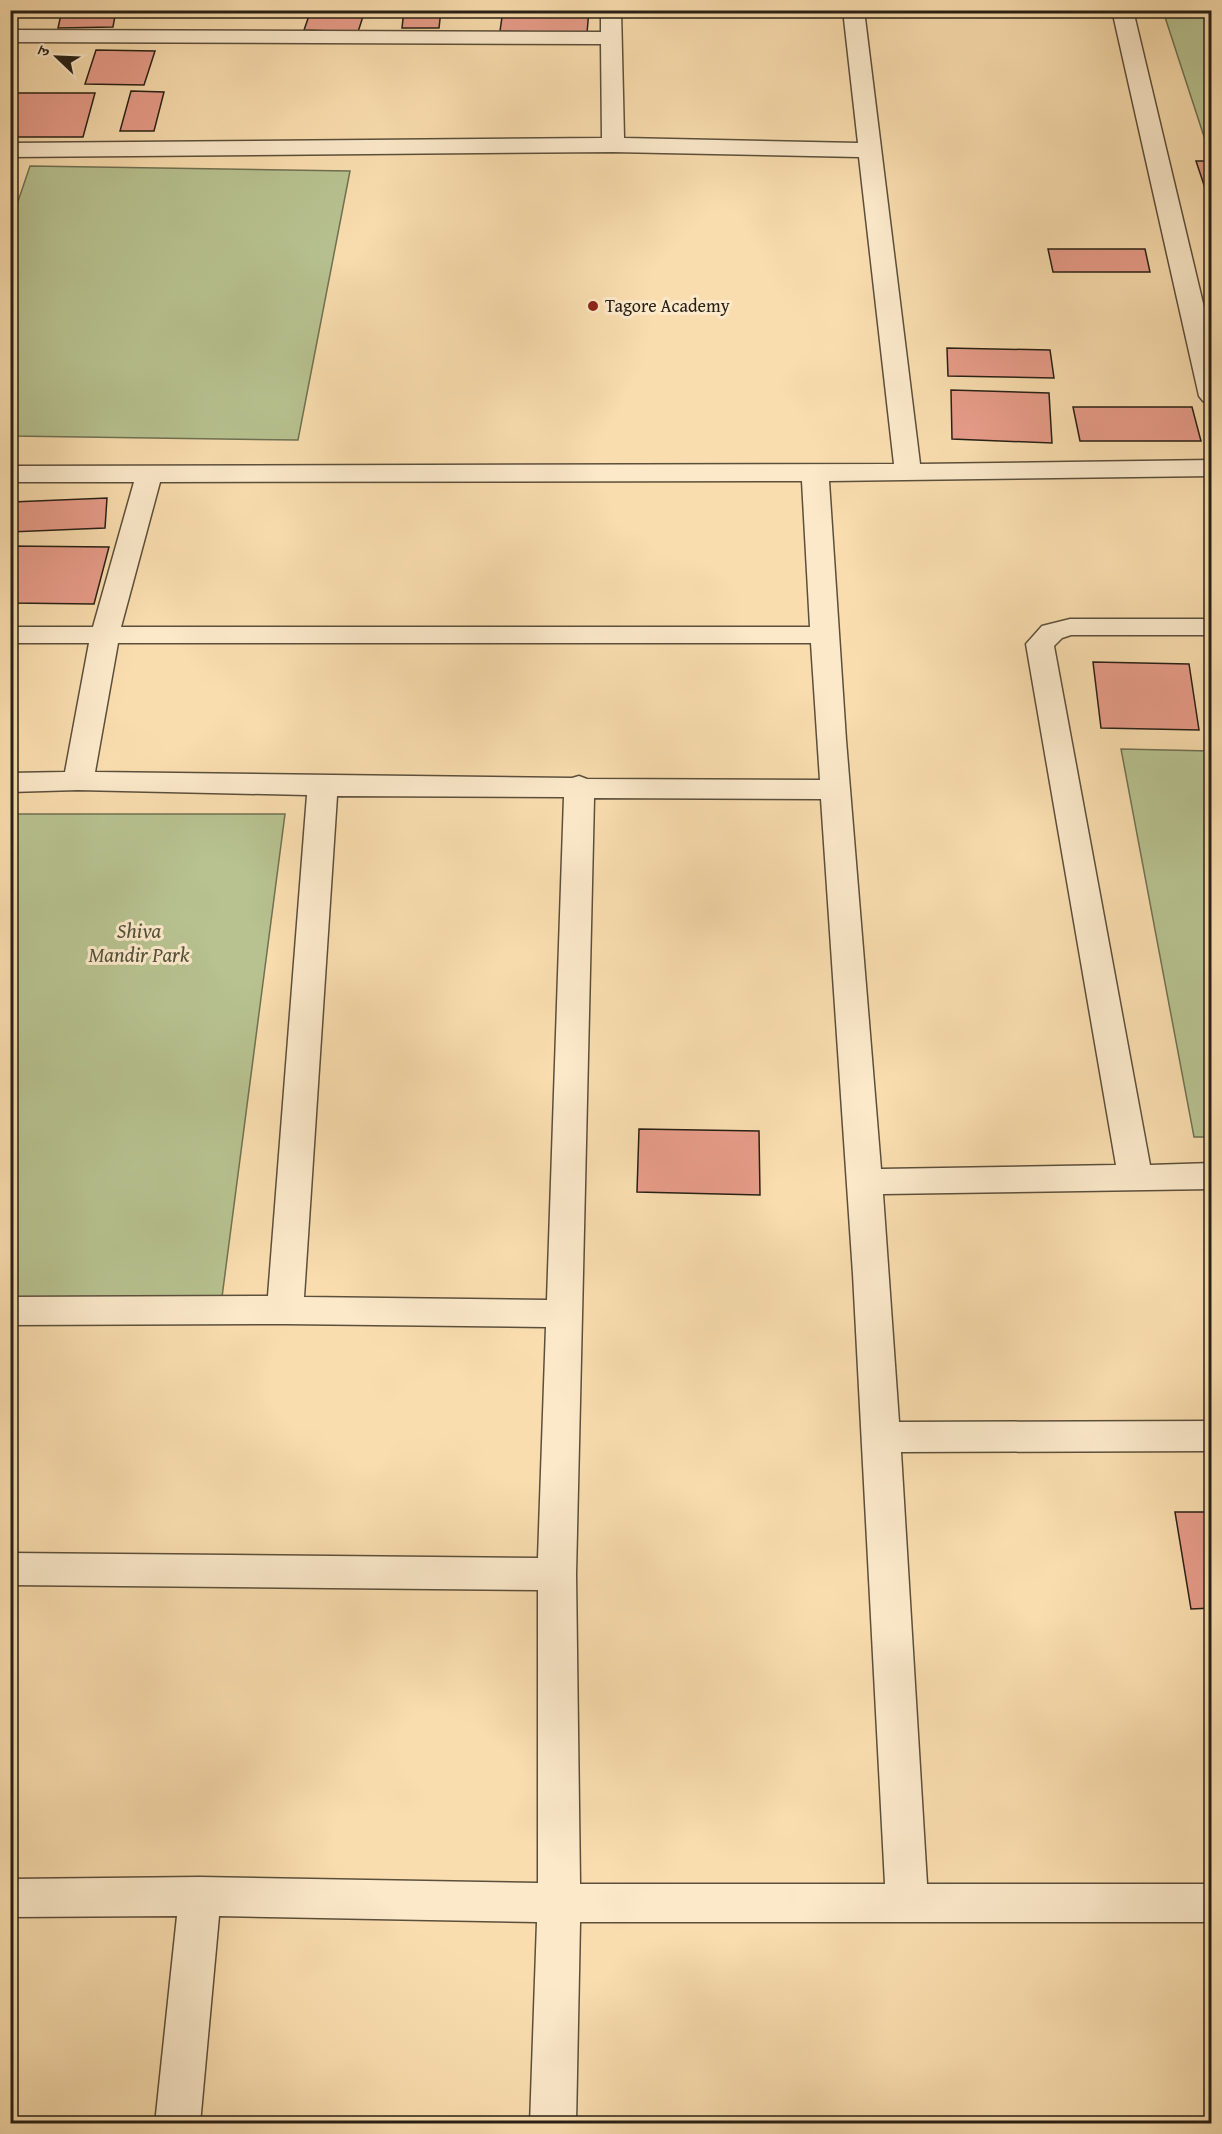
<svg xmlns="http://www.w3.org/2000/svg" width="1222" height="2134" font-family="'Gentium Book Plus','Noto Serif Devanagari',serif">
<style>
.green{fill:#b7c290;stroke:#707152;stroke-width:1.5}
.building{fill:#e79c89;stroke:#282015;stroke-width:1.5}
.lines{fill:none;stroke-linecap:round;stroke-linejoin:round}
.street-casing{stroke:#5c4f3b;stroke-width:3}
.street{fill:#fbe9ca;fill-rule:evenodd}
.poi-dot{fill:#8f2418;stroke:#fbe9ca;stroke-width:2}
.labels{text-anchor:middle;stroke-width:6;stroke-linejoin:round;paint-order:stroke}
.far-poi-label{font-size:18px;fill:#282015;stroke:#fbe9ca;text-anchor:start}
.park-label{font-size:21px;font-style:italic;fill:#53513a;stroke:#fbe9ca}
</style>
<rect width="100%" height="100%" fill="#f9ddae"/>
<filter id="stains"><feTurbulence type="fractalNoise" baseFrequency=".00333" numOctaves="4"/><feColorMatrix values="0 0 0 0 .2 0 0 0 0 .09 0 0 0 0 .02 0 0 0 .5 -.17"/></filter>
<radialGradient id="worn" r=".72"><stop offset=".6" stop-color="#630" stop-opacity="0"/><stop offset="1" stop-color="#630" stop-opacity=".3"/></radialGradient>
<path class="green" d="M 1163,11 L 1211,11 L 1211,158 Z
M 30,166 L 350,171 L 298,440 L 11,436 L 11,222 Z
M 1121,749 L 1211,751 L 1211,1137 L 1194,1137 Z
M 11,814 L 285,814 L 222,1297 L 11,1297 Z"/>
<path class="building" d="M 62,10 L 116,10 L 113,27 L 58,28 Z
M 311,10 L 365,10 L 358,32 L 304,30 Z
M 404,10 L 441,10 L 439,28 L 402,28 Z
M 503,10 L 589,10 L 587,33 L 500,31 Z
M 96,50 L 155,51 L 144,85 L 85,84 Z
M 131,91 L 164,92 L 154,131 L 120,131 Z
M 13,93 L 95,93 L 83,137 L 10,137 Z
M 1196,161 L 1212,161 L 1212,203 L 1210,203 Z
M 1048,249 L 1145,249 L 1150,272 L 1053,272 Z
M 947,348 L 1050,350 L 1054,378 L 948,376 Z
M 951,390 L 1049,393 L 1052,443 L 952,439 Z
M 1073,407 L 1192,407 L 1201,441 L 1080,441 Z
M 107,498 L 105,528 L 10,532 L 12,502 Z
M 10,546 L 109,547 L 94,604 L 10,603 Z
M 1093,662 L 1189,664 L 1199,730 L 1101,728 Z
M 639,1129 L 759,1131 L 760,1195 L 637,1192 Z
M 1175,1512 L 1212,1512 L 1212,1608 L 1191,1609 Z"/>
<g class="lines">
<g class="street-casing">
<path id="street" d="M 601,10 L 621,10 L 624,138 L 858,143 L 843,10 L 864,10 L 920,464 L 1212,460 L 1212,476 L 829,481 L 846,740 L 881,1169 L 1116,1165 L 1026,644 L 1042,626 L 1070,619 L 1212,619 L 1212,635 L 1071,635 L 1062,638 L 1054,646 L 1150,1165 L 1212,1163 L 1212,1189 L 883,1194 L 899,1422 L 1212,1421 L 1212,1451 L 901,1452 L 927,1884 L 1212,1884 L 1212,1922 L 580,1922 L 576,2124 L 530,2124 L 537,1922 L 219,1916 L 200,2124 L 155,2124 L 177,1916 L 10,1917 L 10,1879 L 200,1877 L 538,1883 L 538,1590 L 10,1585 L 10,1553 L 538,1558 L 546,1327 L 285,1324 L 10,1325 L 10,1297 L 268,1296 L 307,795 L 78,790 L 10,792 L 10,773 L 65,772 L 89,643 L 10,643 L 10,627 L 93,627 L 134,482 L 10,482 L 10,466 L 894,464 L 859,157 L 613,152 L 10,157 L 10,143 L 602,138 L 601,44 L 10,42 L 10,30 L 601,32 ZM 802,481 L 810,627 L 121,627 L 160,482 ZM 118,643 L 811,643 L 820,780 L 587,779 L 579,776 L 572,778 L 95,772 ZM 337,796 L 564,797 L 547,1300 L 304,1297 ZM 594,798 L 821,799 L 853,1274 L 885,1884 L 580,1884 L 576,1574 Z
M 1112,10 L 1133,10 L 1212,341 L 1212,403 L 1203,401 L 1199,396 Z"/>
</g>
<use href="#street" class="street"/>
</g>
<circle class="poi-dot" cx="593" cy="306" r="6"/>
<g class="labels">
<g class="far-poi-label">
<text x="605" y="312">Tagore Academy</text>
</g>
<g class="park-label">
<text x="139" y="938">Shiva<tspan x="139" dy="24">Mandir Park</tspan></text>
</g>
</g>
<rect width="1222" height="2134" fill="none" stroke="#f9ddae" stroke-width="36"/>
<rect x="12" y="12" width="1198" height="2110" fill="none" stroke="#282015" stroke-width="3"/>
<rect x="18" y="18" width="1186" height="2098" fill="none" stroke="#282015" stroke-width="1.5"/>
<g transform="translate(57 57) rotate(293)" stroke="#fbe9ca" stroke-width="4.5" paint-order="stroke">
<path d="M0-4.5L10 22L0 15L-10 22Z" fill="#282015"/>
<text y="-9" font-size="16" font-weight="bold" text-anchor="middle" fill="#282015">उ</text>
</g>
<rect width="100%" height="100%" filter="url(#stains)"/>
<rect width="100%" height="100%" fill="url(#worn)"/>
</svg>
